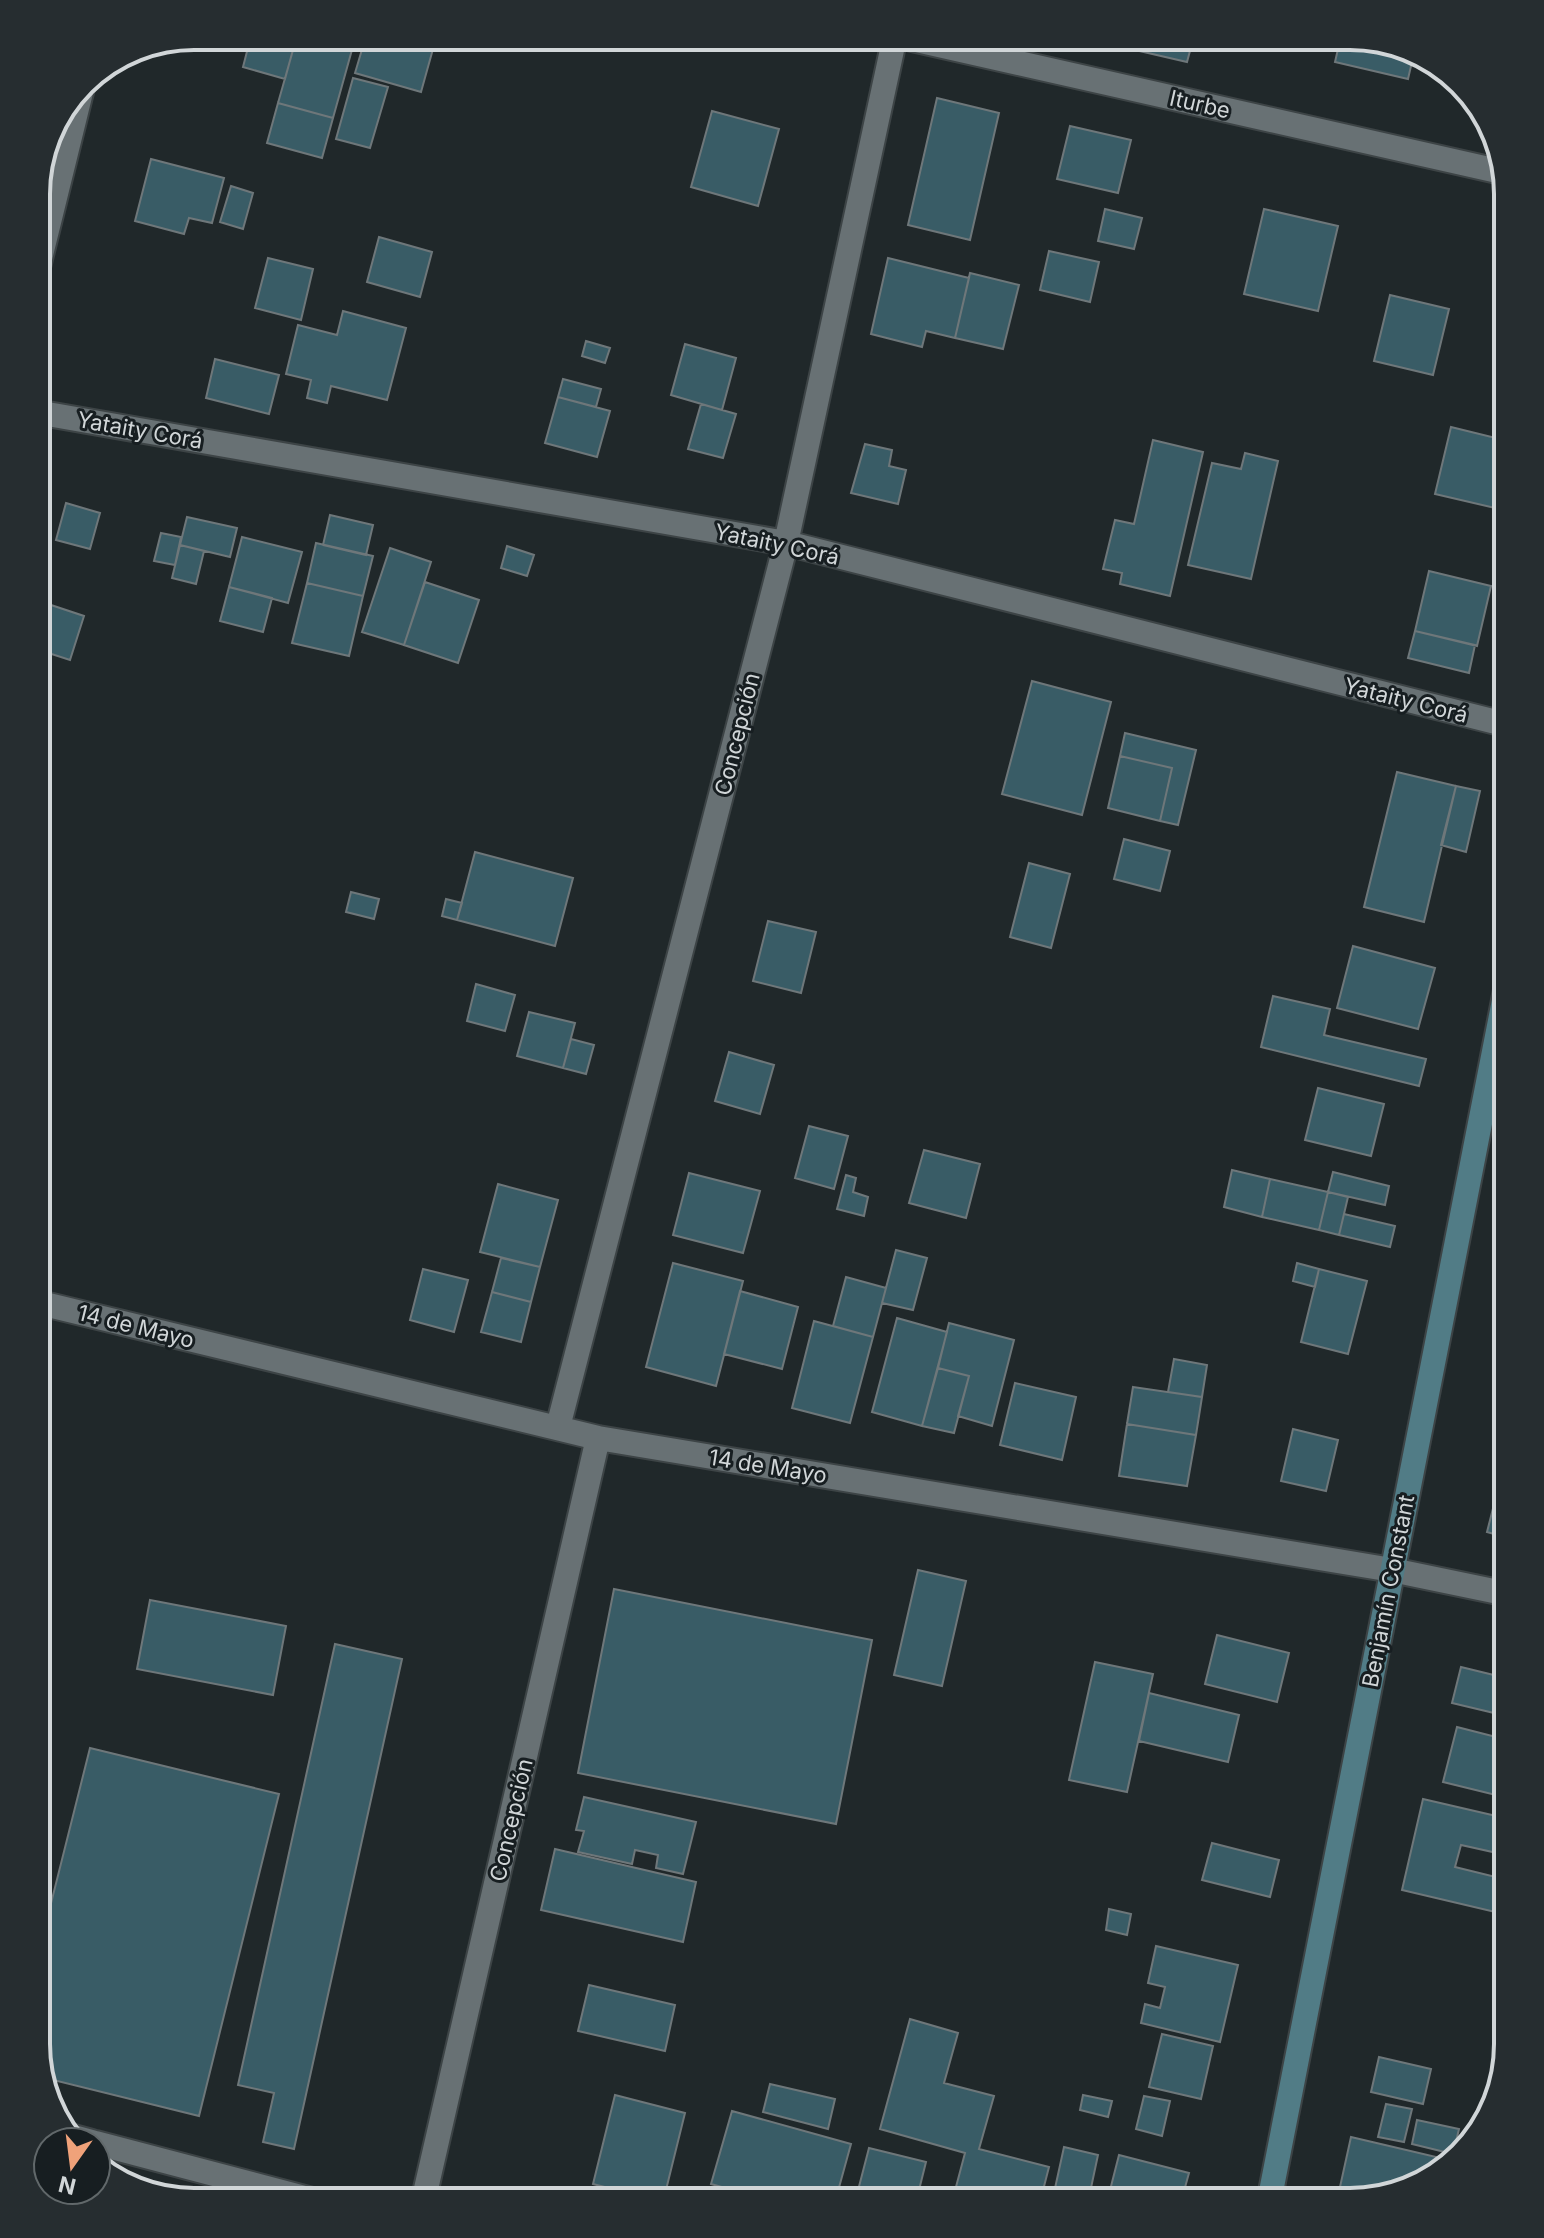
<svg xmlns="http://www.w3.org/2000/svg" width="1544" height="2238" font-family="Inter,sans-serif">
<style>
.building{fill:#395c66;stroke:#6e777a;stroke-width:2}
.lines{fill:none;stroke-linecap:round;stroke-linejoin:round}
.street-casing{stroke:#3d4446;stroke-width:28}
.secondary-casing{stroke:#3d4446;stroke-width:28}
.street{stroke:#687174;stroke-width:24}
.secondary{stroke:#517c86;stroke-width:24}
.labels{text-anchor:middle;stroke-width:6;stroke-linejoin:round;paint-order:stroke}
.street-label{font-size:22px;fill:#d1d6d8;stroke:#171e21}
.rim{fill:none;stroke:#d1d6d8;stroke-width:4}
</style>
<rect width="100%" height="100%" fill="#20282a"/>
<path class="building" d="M 251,36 L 294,46 L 285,79 L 243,67 Z
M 297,36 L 355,39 L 333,118 L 278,103 Z
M 366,36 L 387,36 L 433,49 L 421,92 L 355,73 Z
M 1111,36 L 1194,36 L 1187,62 L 1109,44 Z
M 1341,36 L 1360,36 L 1414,53 L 1408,79 L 1335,62 Z
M 353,78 L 388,87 L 370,148 L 336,139 Z
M 937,98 L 999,113 L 970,240 L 908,225 Z
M 278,103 L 333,118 L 322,158 L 267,143 Z
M 712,111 L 779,129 L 758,206 L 691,187 Z
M 1070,126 L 1131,140 L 1118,193 L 1057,179 Z
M 151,159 L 224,178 L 212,223 L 189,218 L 184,234 L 135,221 Z
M 231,186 L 253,193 L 243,229 L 220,222 Z
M 1105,209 L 1142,218 L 1134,249 L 1098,241 Z
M 1264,209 L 1338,226 L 1318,311 L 1244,294 Z
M 379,237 L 432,252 L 420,297 L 367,282 Z
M 1049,251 L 1099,262 L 1090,302 L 1040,290 Z
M 268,258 L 313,269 L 301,320 L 255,308 Z
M 888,258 L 969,278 L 955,338 L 926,331 L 922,347 L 871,334 Z
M 970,273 L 1019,285 L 1003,349 L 955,338 Z
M 1390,295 L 1449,309 L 1433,375 L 1374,361 Z
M 343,311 L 406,328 L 387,400 L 331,386 L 327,403 L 307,398 L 311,380 L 286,374 L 298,325 L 337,335 Z
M 586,341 L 610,348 L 605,363 L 582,356 Z
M 685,344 L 736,358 L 722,410 L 671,395 Z
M 215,359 L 279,375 L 269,414 L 206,398 Z
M 563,379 L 601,389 L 596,407 L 558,397 Z
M 558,397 L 610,411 L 597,457 L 545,443 Z
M 701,404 L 736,414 L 723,458 L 688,449 Z
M 1451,427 L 1508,441 L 1508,511 L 1435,494 Z
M 1153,440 L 1203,452 L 1170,596 L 1120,584 L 1122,573 L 1103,569 L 1115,520 L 1134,524 Z
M 865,444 L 892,450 L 889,466 L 906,470 L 898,504 L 851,493 Z
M 1245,453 L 1278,461 L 1251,579 L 1188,565 L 1212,463 L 1241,469 Z
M 66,503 L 100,513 L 90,549 L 56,540 Z
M 330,515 L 373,525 L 366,555 L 323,545 Z
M 187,517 L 237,528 L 230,557 L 180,545 Z
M 161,533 L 181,537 L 175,565 L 154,561 Z
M 242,537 L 302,552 L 288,603 L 229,587 Z
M 316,543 L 373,556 L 363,596 L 307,583 Z
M 180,545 L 204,551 L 196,584 L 172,578 Z
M 507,546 L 534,555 L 527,576 L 501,568 Z
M 390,548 L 431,562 L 404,645 L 362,632 Z
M 1429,571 L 1491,586 L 1477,646 L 1415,631 Z
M 425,582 L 479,600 L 458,663 L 404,645 Z
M 307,583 L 363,596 L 349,656 L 292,643 Z
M 229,587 L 272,598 L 263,632 L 220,621 Z
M 36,600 L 84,616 L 70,660 L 36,649 Z
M 1415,631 L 1475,645 L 1469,673 L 1408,658 Z
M 1032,681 L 1111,702 L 1082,815 L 1002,794 Z
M 1125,733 L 1196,750 L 1178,825 L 1160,821 L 1172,768 L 1120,756 Z
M 1120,756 L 1172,768 L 1160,821 L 1108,808 Z
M 1397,772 L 1456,786 L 1424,922 L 1364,907 Z
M 1456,786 L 1480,791 L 1466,852 L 1441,845 Z
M 1124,839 L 1170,851 L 1160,891 L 1114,879 Z
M 475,852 L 573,878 L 555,946 L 457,920 Z
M 1029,863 L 1070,874 L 1051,948 L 1010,937 Z
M 351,892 L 379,899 L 374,919 L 346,912 Z
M 446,899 L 462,903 L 457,920 L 442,916 Z
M 768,921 L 816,932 L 801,993 L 753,981 Z
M 1353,946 L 1435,968 L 1418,1029 L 1337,1008 Z
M 476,984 L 515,995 L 505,1031 L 467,1021 Z
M 1273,996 L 1330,1009 L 1324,1035 L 1426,1059 L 1419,1086 L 1261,1047 Z
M 529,1012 L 575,1023 L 563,1068 L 517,1056 Z
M 571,1039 L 594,1045 L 586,1074 L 563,1068 Z
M 729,1052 L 774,1065 L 760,1114 L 715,1101 Z
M 1318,1088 L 1384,1104 L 1371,1156 L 1305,1140 Z
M 809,1126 L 848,1136 L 834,1189 L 795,1178 Z
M 924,1150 L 980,1164 L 966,1218 L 909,1203 Z
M 1232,1170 L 1270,1179 L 1262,1217 L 1224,1207 Z
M 1333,1172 L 1389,1186 L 1385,1205 L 1328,1192 Z
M 689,1173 L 760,1191 L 743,1253 L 673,1235 Z
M 846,1175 L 856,1178 L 853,1192 L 868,1197 L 864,1216 L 837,1209 Z
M 1270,1179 L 1328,1192 L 1319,1230 L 1262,1217 Z
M 498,1184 L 558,1200 L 540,1267 L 480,1252 Z
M 1328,1192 L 1348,1197 L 1339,1235 L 1319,1230 Z
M 1344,1214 L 1395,1226 L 1390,1247 L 1339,1235 Z
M 896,1250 L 927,1258 L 913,1310 L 882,1303 Z
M 501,1258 L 540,1267 L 531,1302 L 492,1292 Z
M 673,1263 L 743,1281 L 716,1386 L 646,1367 Z
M 1297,1263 L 1319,1269 L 1315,1287 L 1293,1281 Z
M 423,1269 L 468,1280 L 454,1332 L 410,1320 Z
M 1319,1269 L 1367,1281 L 1348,1354 L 1301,1342 Z
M 846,1277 L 886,1288 L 873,1337 L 833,1326 Z
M 740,1291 L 798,1307 L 782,1369 L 724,1354 Z
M 492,1292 L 531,1302 L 521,1342 L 481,1332 Z
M 897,1318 L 947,1332 L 922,1426 L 872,1412 Z
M 814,1321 L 873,1337 L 850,1423 L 792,1408 Z
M 949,1323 L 1014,1340 L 992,1426 L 958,1416 L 969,1376 L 938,1368 Z
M 1174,1359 L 1207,1365 L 1202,1397 L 1168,1392 Z
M 938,1368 L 969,1376 L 954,1433 L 922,1426 Z
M 1015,1383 L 1076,1397 L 1062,1460 L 1000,1445 Z
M 1133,1387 L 1202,1397 L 1196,1435 L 1127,1424 Z
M 1127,1424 L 1196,1435 L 1187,1486 L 1119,1476 Z
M 1293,1429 L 1338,1440 L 1326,1491 L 1281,1481 Z
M 1503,1469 L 1508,1471 L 1508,1538 L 1487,1532 Z
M 918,1570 L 966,1581 L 942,1686 L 894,1675 Z
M 614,1589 L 872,1640 L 836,1824 L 578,1773 Z
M 150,1600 L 286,1626 L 273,1695 L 137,1669 Z
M 1217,1635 L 1289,1653 L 1277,1702 L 1205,1684 Z
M 335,1644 L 402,1659 L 294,2149 L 263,2142 L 274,2093 L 238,2085 Z
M 1095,1662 L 1153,1674 L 1127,1792 L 1069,1780 Z
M 1461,1667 L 1502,1677 L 1494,1713 L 1452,1703 Z
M 1149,1693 L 1239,1715 L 1228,1762 L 1139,1741 Z
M 1457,1727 L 1508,1740 L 1508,1798 L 1443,1782 Z
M 90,1748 L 279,1794 L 199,2116 L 45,2078 L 36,2044 L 36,1963 Z
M 584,1797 L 696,1822 L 683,1874 L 656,1868 L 658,1855 L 635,1850 L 632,1864 L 578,1852 L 584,1831 L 576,1830 Z
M 1423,1799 L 1505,1818 L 1497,1853 L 1461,1845 L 1455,1867 L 1508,1880 L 1508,1915 L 1402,1890 Z
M 1212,1843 L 1279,1860 L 1270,1897 L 1202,1880 Z
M 555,1849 L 696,1882 L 683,1942 L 541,1910 Z
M 1109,1909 L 1131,1914 L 1127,1935 L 1106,1930 Z
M 1156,1946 L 1238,1965 L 1220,2042 L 1141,2023 L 1145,2004 L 1160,2008 L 1165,1987 L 1148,1983 Z
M 589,1985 L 675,2005 L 665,2051 L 578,2031 Z
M 910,2019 L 958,2033 L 944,2083 L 994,2096 L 979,2149 L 1049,2167 L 1040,2202 L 952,2202 L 965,2153 L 880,2129 Z
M 1162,2034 L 1213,2046 L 1201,2099 L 1149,2087 Z
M 1379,2057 L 1431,2069 L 1423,2104 L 1371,2092 Z
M 770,2084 L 835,2099 L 828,2129 L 763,2112 Z
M 615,2095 L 685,2113 L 663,2202 L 593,2184 Z
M 1083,2095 L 1112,2101 L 1108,2117 L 1080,2110 Z
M 1144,2096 L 1170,2101 L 1162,2136 L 1136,2129 Z
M 1386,2104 L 1412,2109 L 1404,2142 L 1378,2137 Z
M 732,2111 L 851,2144 L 835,2202 L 775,2202 L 711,2184 Z
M 1417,2120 L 1459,2129 L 1453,2154 L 1412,2144 Z
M 1351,2137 L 1449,2160 L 1428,2181 L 1356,2201 L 1338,2196 Z
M 1064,2147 L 1098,2155 L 1088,2202 L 1052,2202 Z
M 869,2148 L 926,2162 L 916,2202 L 855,2202 Z
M 1119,2155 L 1189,2173 L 1181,2202 L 1107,2202 Z"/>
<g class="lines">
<g class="street-casing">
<path id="street" d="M 899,36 L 1502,172
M 36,275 L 83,84
M 36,412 L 786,543 L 1508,725
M 36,1302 L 598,1438 L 1392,1570 L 1508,1594
M 558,1427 L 786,543 L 895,36
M 70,2136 L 92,2142
M 96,2143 L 320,2202
M 423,2202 L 598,1438"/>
</g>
<g class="secondary-casing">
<path id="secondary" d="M 1269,2202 L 1508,980"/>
</g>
<use href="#street" class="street"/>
<use href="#secondary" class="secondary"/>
</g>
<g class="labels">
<g class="street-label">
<text transform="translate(1200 104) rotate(13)" y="8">Iturbe</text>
<text transform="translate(140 430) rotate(10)" y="8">Yataity Corá</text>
<text transform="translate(777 544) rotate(12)" y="8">Yataity Corá</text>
<text transform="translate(1406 700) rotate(14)" y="8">Yataity Corá</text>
<text transform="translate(737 734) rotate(-76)" y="8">Concepción</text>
<text transform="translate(136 1326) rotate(14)" y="8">14 de Mayo</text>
<text transform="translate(768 1466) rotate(9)" y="8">14 de Mayo</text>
<text transform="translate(1388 1591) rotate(-79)" y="8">Benjamín Constant</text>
<text transform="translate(511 1820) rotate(-77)" y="8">Concepción</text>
</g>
</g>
<path d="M0 0H1544V2238H0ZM194 50H1350A144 144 0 0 1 1494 194V2044A144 144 0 0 1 1350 2188H194A144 144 0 0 1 50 2044V194A144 144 0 0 1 194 50Z" fill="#262d30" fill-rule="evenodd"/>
<path class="rim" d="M194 50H1350A144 144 0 0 1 1494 194V2044A144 144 0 0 1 1350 2188H194A144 144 0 0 1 50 2044V194A144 144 0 0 1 194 50Z"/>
<g transform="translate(72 2166) rotate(194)"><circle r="38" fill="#171e21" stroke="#61686a" stroke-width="2"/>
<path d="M0-6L14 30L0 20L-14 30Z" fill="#f0a27a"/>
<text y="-12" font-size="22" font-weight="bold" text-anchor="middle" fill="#d1d6d8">N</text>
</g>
</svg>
